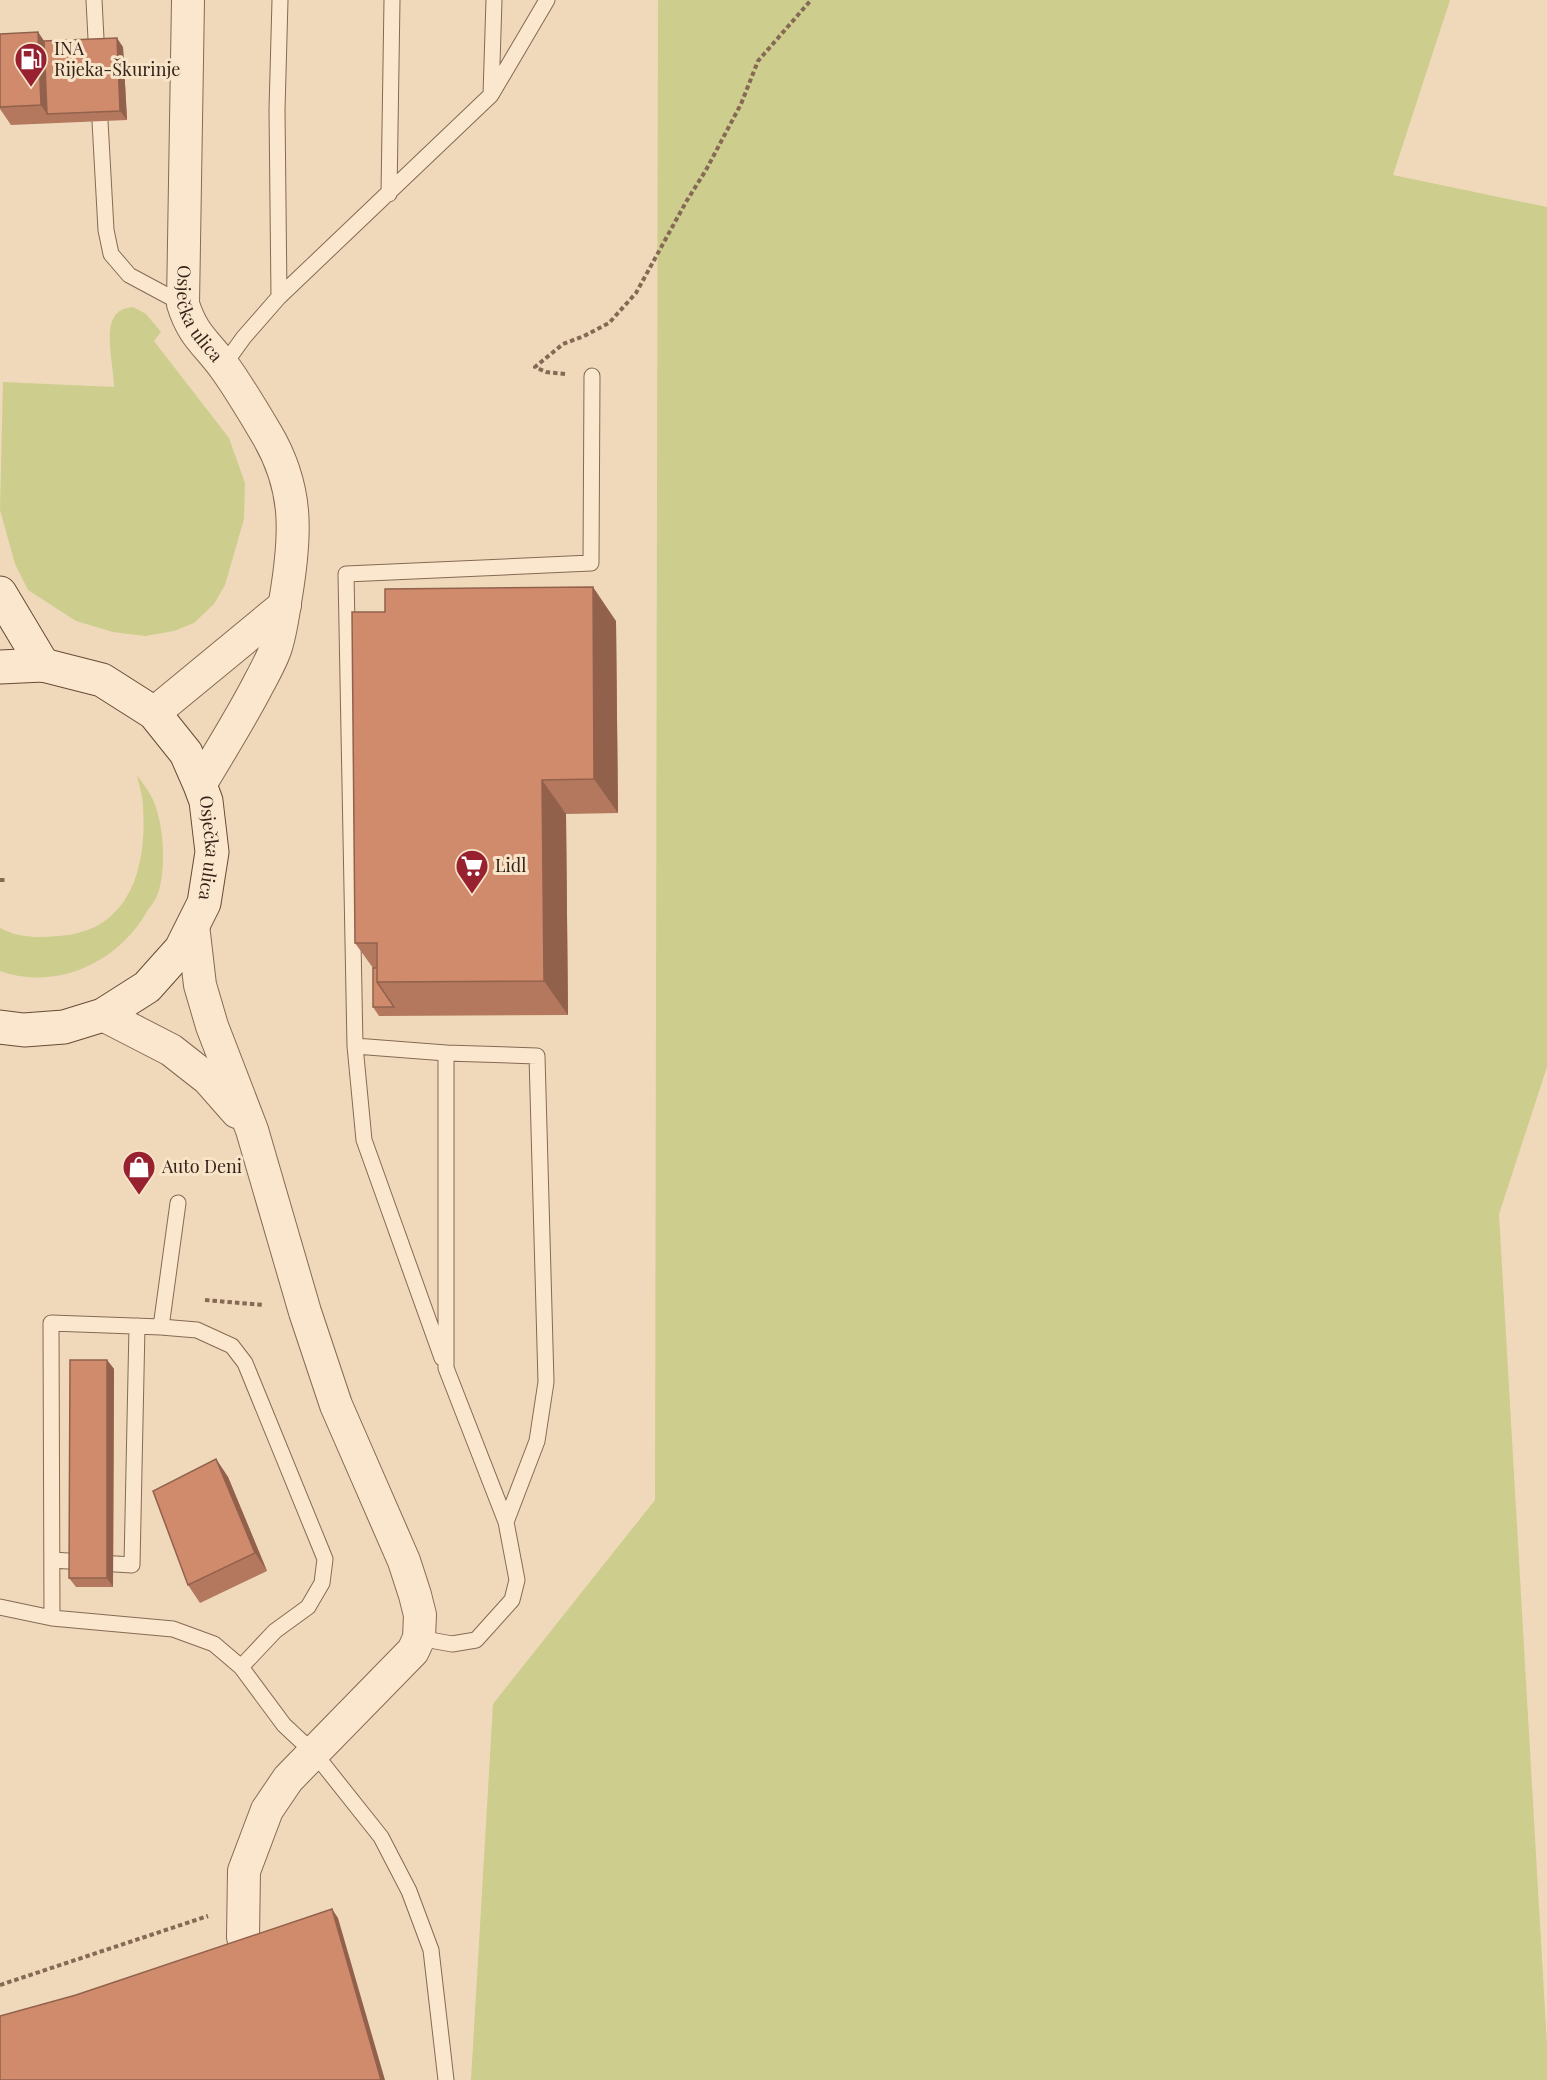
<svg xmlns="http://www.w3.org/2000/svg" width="1547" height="2080" font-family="'Playfair Display',serif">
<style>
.green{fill:#cdcd8e}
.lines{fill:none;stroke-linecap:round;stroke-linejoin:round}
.lane-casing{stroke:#866954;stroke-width:17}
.street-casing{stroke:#866954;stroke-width:34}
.secondary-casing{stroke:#684a37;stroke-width:35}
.path{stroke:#866954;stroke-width:4;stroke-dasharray:4.5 3;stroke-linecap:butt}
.lane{stroke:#fae7cd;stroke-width:15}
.street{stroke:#fae7cd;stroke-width:32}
.secondary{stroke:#fae7cd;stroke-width:33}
.wall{fill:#b3785e}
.shaded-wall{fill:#92614c}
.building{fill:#d08b6d;stroke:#92614c;stroke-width:1.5}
.labels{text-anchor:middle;stroke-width:6;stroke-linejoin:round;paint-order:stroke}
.poi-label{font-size:18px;fill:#35231a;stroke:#f7e4c9;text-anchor:start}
.street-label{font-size:18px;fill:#35231a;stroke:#f7e4c9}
</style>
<rect width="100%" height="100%" fill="#efd9ba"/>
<path class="green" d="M 658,0 L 1450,0 L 1393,175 L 1547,207 L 1547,1067 L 1499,1214 L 1547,2045 L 1547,2080 L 471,2080 L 493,1704 L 655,1500 Z
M 133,307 L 146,314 L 161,332 L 154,341 L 229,438 L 245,483 L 244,519 L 225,585 L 214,604 L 194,623 L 174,631 L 145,636 L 113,632 L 76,621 L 28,590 L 15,564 L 0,510 L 3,382 L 114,387 C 114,369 105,334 113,319 C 117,310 125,308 133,307 Z
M 137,775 C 141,781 146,787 150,794 C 164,818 167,867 158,893 C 156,900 150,907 146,913 C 117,963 56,991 0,971 L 0,928 C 18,938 39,938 58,936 C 130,932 147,868 143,807 C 143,796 139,785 137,775 Z"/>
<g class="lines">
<g class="lane-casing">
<path id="lane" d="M 94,0 L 97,58
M 491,95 L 494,0
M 99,103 L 106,230 L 111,254 L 129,275 L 183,304
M 389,194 L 392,0
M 279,297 L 277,110 L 280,0
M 223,366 L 244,337 L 279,297 L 491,95 L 547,0
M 355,1046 L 346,574 L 591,563 L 592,376
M 161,1327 L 178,1203
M 442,1358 L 364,1140 L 355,1046 L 446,1053
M 52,1560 L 132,1565 L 137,1326
M 0,1607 L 52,1618 L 173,1629 L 214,1644 L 241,1667 L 284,1725 L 315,1754 L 381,1837 L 409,1891 L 431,1950 L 446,2080
M 52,1618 L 51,1323 L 161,1327 L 197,1330 L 232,1346 L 245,1363 L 325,1559 L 322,1583 L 308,1607 L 275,1631 L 241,1667
M 419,1638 L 452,1644 L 476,1640 L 512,1600 L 517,1580 L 506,1522 L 537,1441 L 546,1382 L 537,1056 L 446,1053 L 446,1368 L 506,1522"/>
</g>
<g class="street-casing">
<g id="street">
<path id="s1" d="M 188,0 L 183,304 C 193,336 206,342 225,368 C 240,389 253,411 266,433 C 299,488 296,535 286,596 C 283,614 281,633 275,650 C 271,661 265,672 259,683 C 241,718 220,751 200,785"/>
<path d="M 154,713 L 285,605"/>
<path d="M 193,925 L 200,985 L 212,1026 L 252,1130 L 305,1312 L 336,1405 L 404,1561 L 415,1595 L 420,1615 L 419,1638 L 413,1651 L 288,1779 L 267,1810 L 244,1871 L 243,1937"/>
<path d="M 103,1015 L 171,1050 L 208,1079 L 237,1112"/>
</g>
</g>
<g class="secondary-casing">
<g id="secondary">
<path d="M 0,593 L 43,665"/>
<path id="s2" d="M 0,667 L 43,665 L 102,680 L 154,713 L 186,753 L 200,785 L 206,801 L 212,852 L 204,903 L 181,949 L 147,987 L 103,1015 L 64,1027 L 24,1030 L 0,1027"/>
</g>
</g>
<path class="path" d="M 565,374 L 546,372 L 535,367 L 563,344 L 584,336 L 609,323 L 636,293 L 686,202 L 706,170 L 741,104 L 758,61 L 811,0
M 0,880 L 7,880
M 205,1300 L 264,1305
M 0,1985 L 208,1916"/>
<use href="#lane" class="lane"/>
<use href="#street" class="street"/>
<use href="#secondary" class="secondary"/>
</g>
<path class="wall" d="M 38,32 L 44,41 L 123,47 L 127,120 L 11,125 L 0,109 L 0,34 Z
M 616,621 L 618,813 L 566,814 L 568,1015 L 379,1016 L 373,1007 L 373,968 L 355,943 Z
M 107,1360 L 114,1369 L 113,1587 L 76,1587 L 69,1578 Z
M 216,1459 L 228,1477 L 267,1571 L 200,1603 L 188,1585 Z"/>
<path class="shaded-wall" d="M 38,32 L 50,50 L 47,114 L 41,105 Z
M 117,38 L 123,47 L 127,120 L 120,111 Z
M 593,587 L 616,621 L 618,813 L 594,779 Z
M 542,780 L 566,814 L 568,1015 L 544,981 Z
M 107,1360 L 114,1369 L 113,1587 L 107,1578 Z
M 216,1459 L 228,1477 L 267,1571 L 255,1553 Z
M 332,1909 L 338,1918 L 385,2080 L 381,2080 Z"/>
<path class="building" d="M 38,32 L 41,105 L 0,107 L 0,34 Z
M 117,38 L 120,111 L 47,114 L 44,41 Z
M 593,587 L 594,779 L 542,780 L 544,981 L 377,982 L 377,943 L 355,943 L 352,612 L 385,612 L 385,589 Z
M 373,968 L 377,968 L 377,982 L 394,1007 L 373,1007 Z
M 70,1360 L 107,1360 L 107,1578 L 69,1578 Z
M 216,1459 L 255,1553 L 188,1585 L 153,1491 Z
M 332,1909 L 381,2080 L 0,2080 L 0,2016 L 76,1995 Z"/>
<defs>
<g id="fuel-pin" transform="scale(1.725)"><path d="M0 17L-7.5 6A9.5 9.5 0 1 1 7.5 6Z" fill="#982130" stroke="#f7e4c9"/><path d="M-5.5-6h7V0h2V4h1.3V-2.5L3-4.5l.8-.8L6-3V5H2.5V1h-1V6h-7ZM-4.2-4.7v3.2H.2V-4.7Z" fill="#fff"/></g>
<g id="supermarket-pin" transform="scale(1.725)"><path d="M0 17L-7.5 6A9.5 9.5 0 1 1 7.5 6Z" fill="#982130" stroke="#f7e4c9"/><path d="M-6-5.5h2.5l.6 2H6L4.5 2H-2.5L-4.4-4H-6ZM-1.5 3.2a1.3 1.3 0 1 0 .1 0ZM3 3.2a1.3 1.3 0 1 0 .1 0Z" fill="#fff"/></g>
<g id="shop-pin" transform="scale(1.725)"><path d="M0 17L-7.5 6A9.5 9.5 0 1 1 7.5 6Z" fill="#982130" stroke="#f7e4c9"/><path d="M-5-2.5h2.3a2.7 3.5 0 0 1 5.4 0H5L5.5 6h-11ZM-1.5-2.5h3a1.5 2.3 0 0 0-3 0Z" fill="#fff"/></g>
</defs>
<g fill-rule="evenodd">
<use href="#fuel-pin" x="31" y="59"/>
<use href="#supermarket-pin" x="472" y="866"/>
<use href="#shop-pin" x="139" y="1167"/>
</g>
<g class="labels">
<g class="poi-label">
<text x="54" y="55">INA<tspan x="54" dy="21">Rijeka-Škurinje</tspan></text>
<text x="495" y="872">Lidl</text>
<text x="162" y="1173">Auto Deni</text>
</g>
<g class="street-label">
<text dy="6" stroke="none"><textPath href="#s1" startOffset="318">Osječka ulica</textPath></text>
<text dy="6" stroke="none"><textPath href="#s2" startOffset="316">Osječka ulica</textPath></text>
</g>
</g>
</svg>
